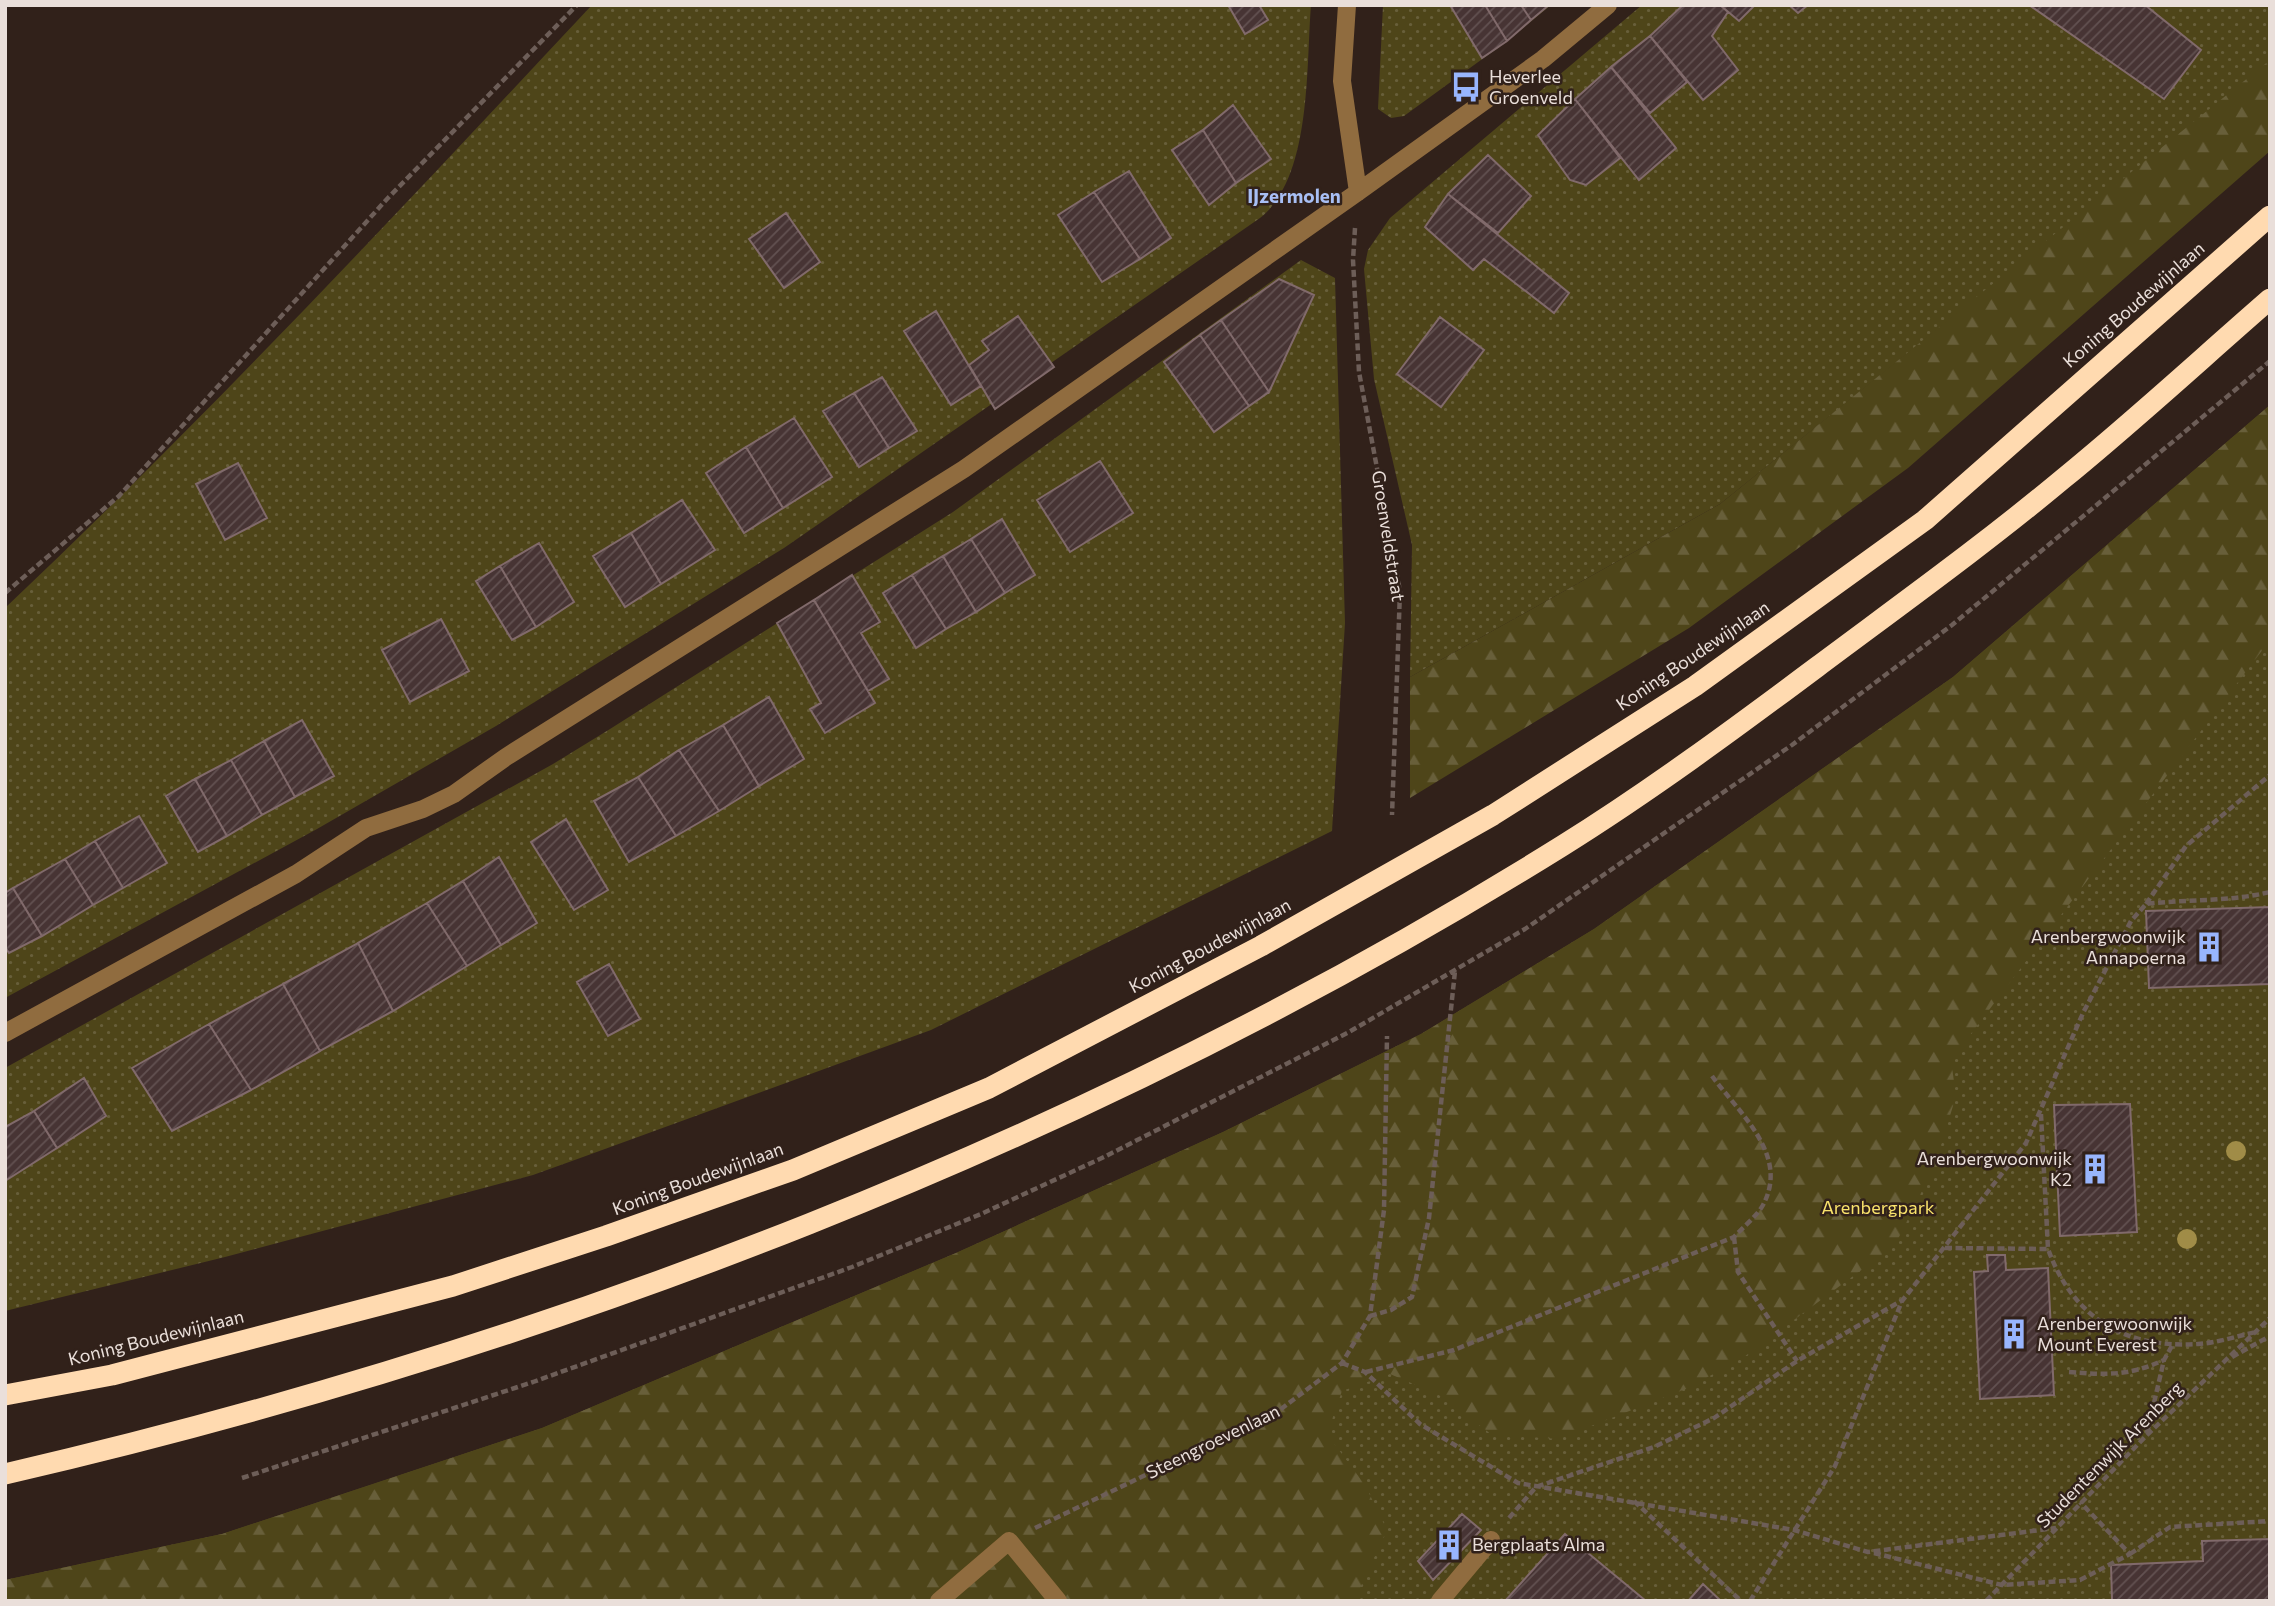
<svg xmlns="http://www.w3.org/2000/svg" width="2275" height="1606" font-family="Commissioner,sans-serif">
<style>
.green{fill:url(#green-dots)}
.forest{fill:url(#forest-firs)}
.building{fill:url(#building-hatch);stroke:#816a6b;stroke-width:2}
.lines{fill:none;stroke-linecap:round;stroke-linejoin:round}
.path{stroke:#6d5e58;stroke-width:4.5;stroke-dasharray:7 3.5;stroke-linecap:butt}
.minor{stroke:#906c3f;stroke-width:18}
.highway{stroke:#ffdab0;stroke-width:21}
.tree{fill:#a08c47}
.labels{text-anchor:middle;stroke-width:5;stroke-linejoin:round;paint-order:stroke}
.poi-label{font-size:18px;fill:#eadfda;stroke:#31211a;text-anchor:start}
.street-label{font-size:18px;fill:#eadfda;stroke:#31211a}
.park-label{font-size:18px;fill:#fae36c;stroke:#31211a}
.neighbourhood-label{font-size:19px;font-weight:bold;fill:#a8bff4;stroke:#31211a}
</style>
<defs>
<pattern id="green-dots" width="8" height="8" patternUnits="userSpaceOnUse" patternTransform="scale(1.75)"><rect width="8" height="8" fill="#4e4519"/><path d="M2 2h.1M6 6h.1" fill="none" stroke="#685f3a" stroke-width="1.8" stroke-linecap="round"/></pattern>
<pattern id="forest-firs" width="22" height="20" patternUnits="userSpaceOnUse" patternTransform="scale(1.75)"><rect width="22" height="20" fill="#4e4519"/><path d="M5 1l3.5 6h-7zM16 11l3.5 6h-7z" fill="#685f3a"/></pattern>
<pattern id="building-hatch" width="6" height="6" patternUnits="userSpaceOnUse" patternTransform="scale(1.75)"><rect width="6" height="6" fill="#473434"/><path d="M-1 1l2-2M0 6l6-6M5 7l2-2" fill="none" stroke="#625151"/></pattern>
</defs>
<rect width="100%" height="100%" fill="#31211a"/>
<path class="green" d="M 592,5 L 1311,5 C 1306,67 1312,177 1260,218 L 784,548 L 496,726 L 317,829 L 5,998 L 5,608 C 209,415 400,210 592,5 Z
M 1383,5 L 1551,5 L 1507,41 L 1404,116 L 1391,118 L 1378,109 Z
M 1642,5 L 2270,5 L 2270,62 L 1720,504 L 1410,677 L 1412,545 L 1374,379 L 1364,269 L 1368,250 L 1390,218 Z
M 1301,260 L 1335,278 L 1345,623 L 1332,831 L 931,1030 L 583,1157 L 533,1175 L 225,1257 L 5,1311 L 5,1068 L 553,764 L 610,729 L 953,512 Z
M 2270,405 L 2270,1601 L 5,1601 L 5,1580 L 222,1534 L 542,1428 L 956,1253 L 1223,1132 L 1421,1034 L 1594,929 L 1953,677 Z"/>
<path class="forest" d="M 2270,60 L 2270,151 L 1908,468 L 1689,628 L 1410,798 L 1410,677 L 1720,504 Z
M 2270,405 L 2270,640 L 1951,1060 L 1956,1096 L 1935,1165 L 1895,1245 L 1744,1357 L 1688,1388 L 1558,1439 L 1491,1434 L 1439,1395 L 1390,1374 L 1342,1391 L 1327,1434 L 1365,1485 L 1387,1530 L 1354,1601 L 5,1601 L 5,1580 L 222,1534 L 542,1428 L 956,1253 L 1223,1132 L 1421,1034 L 1594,929 L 1953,677 Z"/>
<path class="building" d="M 1228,5 L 1259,5 L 1268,20 L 1245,34 Z
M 1450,5 L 1485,5 L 1507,41 L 1482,58 Z
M 1485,5 L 1521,5 L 1531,20 L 1507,41 Z
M 1521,5 L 1549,5 L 1531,20 Z
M 1720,5 L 1755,5 L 1739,21 Z
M 1720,5 L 1728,12 L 1712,36 L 1738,70 L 1703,100 L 1650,36 L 1683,5 Z
M 1789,5 L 1808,5 L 1798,13 Z
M 2029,5 L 2145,5 L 2201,50 L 2164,99 Z
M 1650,36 L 1687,82 L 1650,113 L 1611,67 Z
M 1611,67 L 1676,148 L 1639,180 L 1575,99 Z
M 1575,99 L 1620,158 L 1586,185 L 1570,180 L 1538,135 Z
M 1233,105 L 1271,159 L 1236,183 L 1203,130 Z
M 1203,130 L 1236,183 L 1209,205 L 1172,150 Z
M 1488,155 L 1531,196 L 1498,233 L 1448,194 Z
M 1129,171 L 1171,238 L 1140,259 L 1094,192 Z
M 1094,192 L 1140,259 L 1102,282 L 1058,215 Z
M 1448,194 L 1569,293 L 1554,313 L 1484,259 L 1473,270 L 1425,227 Z
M 786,213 L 820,262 L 784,288 L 749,239 Z
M 1279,279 L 1314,295 L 1269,392 L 1221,320 Z
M 936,311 L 981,386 L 951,405 L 904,331 Z
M 1018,316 L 1054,367 L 995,409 L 969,365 L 989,350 L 982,341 Z
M 1440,317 L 1484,350 L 1441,407 L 1397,374 Z
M 1221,320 L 1269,392 L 1249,406 L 1200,335 Z
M 1200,335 L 1249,406 L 1214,432 L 1164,362 Z
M 882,377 L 917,431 L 889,448 L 854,393 Z
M 854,393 L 889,448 L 859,467 L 823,411 Z
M 794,418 L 832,477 L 783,508 L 746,447 Z
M 746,447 L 783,508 L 744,533 L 706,473 Z
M 1100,461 L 1133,513 L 1070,552 L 1037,500 Z
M 238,463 L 267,518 L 225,540 L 196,484 Z
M 682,500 L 715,550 L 661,584 L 631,533 Z
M 1002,519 L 1035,575 L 1005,593 L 971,539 Z
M 631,533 L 661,584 L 625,607 L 593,556 Z
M 971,539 L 1005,593 L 976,612 L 943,556 Z
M 539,543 L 574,602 L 536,627 L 500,566 Z
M 943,556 L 976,612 L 946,629 L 912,575 Z
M 500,566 L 536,627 L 512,640 L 476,581 Z
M 852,575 L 880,622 L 861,633 L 889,679 L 868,691 L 814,600 Z
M 912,575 L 946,629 L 916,648 L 883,593 Z
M 814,600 L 875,703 L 825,733 L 810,709 L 821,703 L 777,623 Z
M 441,619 L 469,671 L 410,702 L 382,650 Z
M 769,697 L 804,759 L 759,786 L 723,725 Z
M 302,720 L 334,776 L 295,797 L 264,741 Z
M 723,725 L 759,786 L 719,811 L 679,750 Z
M 264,741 L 295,797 L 262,815 L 231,760 Z
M 679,750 L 719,811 L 676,836 L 638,777 Z
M 231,760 L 262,815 L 227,836 L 195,779 Z
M 638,777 L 676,836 L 629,862 L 594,801 Z
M 195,779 L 227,836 L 198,852 L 166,796 Z
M 139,816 L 167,863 L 123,888 L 95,841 Z
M 566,819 L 608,890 L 574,910 L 531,842 Z
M 95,841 L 123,888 L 93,905 L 65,859 Z
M 499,857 L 537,923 L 501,945 L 463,881 Z
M 65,859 L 93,905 L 42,936 L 13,888 Z
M 463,881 L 501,945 L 467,966 L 427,903 Z
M 13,888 L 42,936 L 9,953 L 5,947 L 5,893 Z
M 427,903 L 467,966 L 393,1011 L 358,943 Z
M 2270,907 L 2270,984 L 2149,988 L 2146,911 Z
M 358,943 L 393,1011 L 320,1051 L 283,984 Z
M 609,964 L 640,1019 L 608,1036 L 577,982 Z
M 283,984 L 320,1051 L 251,1090 L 209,1024 Z
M 209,1024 L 251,1090 L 172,1131 L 132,1068 Z
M 84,1078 L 106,1116 L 57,1148 L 34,1111 Z
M 2130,1104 L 2137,1232 L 2060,1236 L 2054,1105 Z
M 34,1111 L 57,1148 L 5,1181 L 5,1127 Z
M 1987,1255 L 2005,1255 L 2006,1270 L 2048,1268 L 2054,1395 L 1980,1399 L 1974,1272 L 1988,1271 Z
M 1462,1514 L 1481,1530 L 1433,1580 L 1418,1561 Z
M 1565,1534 L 1646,1601 L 1505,1601 Z
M 2270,1539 L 2270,1601 L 2098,1601 L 2112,1600 L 2111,1565 L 2203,1561 L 2202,1541 Z
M 1703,1584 L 1721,1601 L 1688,1601 Z"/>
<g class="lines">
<path class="path" d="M 1355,228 L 1353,260 L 1359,372 L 1400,591 L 1392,815
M 5,593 L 119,496 L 387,199 L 577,5
M 2146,904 L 2186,846 L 2270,775
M 2041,1114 L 2048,1249
M 1734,1237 L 1738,1272 L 1797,1361
M 1945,1248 L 2048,1249 C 2073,1318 2125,1349 2198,1344 C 2217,1343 2237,1336 2256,1332
M 1370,1316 L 1391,1310 L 1412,1297 L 1429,1218 L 1455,971
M 2232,1357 L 2270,1336
M 1342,1363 L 1365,1372 L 1420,1424 L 1518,1483 L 1794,1530 L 1868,1552 L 2056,1528
M 1366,1372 L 1454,1350 L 1734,1237 C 1743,1227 1757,1216 1763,1205 C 1790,1155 1739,1113 1712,1076
M 2069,1372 C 2108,1375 2129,1376 2164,1360
M 2147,1433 L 2164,1360 L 2173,1344
M 242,1478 L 533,1382 L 852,1267 L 981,1214 L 1104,1157 L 1349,1032 L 1525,929 L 1792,745 L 1952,625 L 2270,361
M 1634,1501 L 1741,1601
M 1509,1518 L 1536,1487 L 1654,1447 L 1714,1418 L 1797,1361 L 1901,1301
M 1035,1528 L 1277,1412 L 1342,1363 L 1370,1316 L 1384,1210 L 1387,1036
M 1874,1553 L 2002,1585 L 2080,1580 L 2130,1554 L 2080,1502
M 2130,1554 L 2170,1527 L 2270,1521
M 1750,1601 L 1835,1466 L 1902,1301 L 2026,1143 L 2083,1013 L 2131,921 L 2146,904 C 2187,899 2229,902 2270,892
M 1986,1601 L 2146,1436 L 2270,1318"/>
<path class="minor" d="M 1347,5 L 1342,81 L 1358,192
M 5,1033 L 296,874 L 366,828 L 423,809 L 454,794 L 506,757 L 964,469 L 1358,192 L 1543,59 L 1608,5
M 939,1601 L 1009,1541 L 1058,1601
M 1440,1601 L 1491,1540"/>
<path class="highway" d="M 5,1395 L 112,1375 L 453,1286 L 606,1236 L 793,1170 L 989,1088 L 1261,946 L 1493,815 L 1695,686 L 1925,520 L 2270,216
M 5,1474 C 549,1348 1087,1142 1562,846 C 1650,791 1734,729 1817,667 C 1900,605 1985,544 2064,478 C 2134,421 2201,359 2270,299"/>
</g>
<g class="tree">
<circle cx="2236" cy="1151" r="10"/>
<circle cx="2187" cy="1239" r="10"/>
</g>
<defs>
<g id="bus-bare" transform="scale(2.415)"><path d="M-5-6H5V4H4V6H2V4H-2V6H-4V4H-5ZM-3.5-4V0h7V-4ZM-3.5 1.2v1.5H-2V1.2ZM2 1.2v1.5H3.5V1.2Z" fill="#98b5fd" stroke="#31211a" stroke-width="2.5" paint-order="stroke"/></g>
<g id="building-bare" transform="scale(2.415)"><path d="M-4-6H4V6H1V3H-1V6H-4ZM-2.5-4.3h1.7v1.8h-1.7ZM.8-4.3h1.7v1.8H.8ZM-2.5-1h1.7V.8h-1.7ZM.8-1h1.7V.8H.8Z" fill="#98b5fd" stroke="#31211a" stroke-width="2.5" paint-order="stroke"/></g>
</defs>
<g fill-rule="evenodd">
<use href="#bus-bare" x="1466" y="87"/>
<use href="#building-bare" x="2209" y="947"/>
<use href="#building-bare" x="2095" y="1169"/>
<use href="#building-bare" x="2014" y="1334"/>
<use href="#building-bare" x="1449" y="1545"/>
</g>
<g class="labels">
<g class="poi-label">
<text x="1489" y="83">Heverlee<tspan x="1489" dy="21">Groenveld</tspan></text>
<text x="2186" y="943" text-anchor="end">Arenbergwoonwijk<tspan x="2186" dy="21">Annapoerna</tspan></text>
<text x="2072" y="1165" text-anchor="end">Arenbergwoonwijk<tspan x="2072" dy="21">K2</tspan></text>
<text x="2037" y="1330">Arenbergwoonwijk<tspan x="2037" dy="21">Mount Everest</tspan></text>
<text x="1472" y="1551">Bergplaats Alma</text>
</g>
<g class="street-label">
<text transform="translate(2134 305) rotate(-41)" y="6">Koning Boudewijnlaan</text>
<text transform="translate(1388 536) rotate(81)" y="6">Groenveldstraat</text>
<text transform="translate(1693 656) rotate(-34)" y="6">Koning Boudewijnlaan</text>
<text transform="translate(1210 946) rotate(-28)" y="6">Koning Boudewijnlaan</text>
<text transform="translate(698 1179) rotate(-20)" y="6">Koning Boudewijnlaan</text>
<text transform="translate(156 1338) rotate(-14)" y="6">Koning Boudewijnlaan</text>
<text transform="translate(1213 1442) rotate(-26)" y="6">Steengroevenlaan</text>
<text transform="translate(2110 1455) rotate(-45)" y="6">Studentenwijk Arenberg</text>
</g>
<g class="park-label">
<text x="1878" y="1214">Arenbergpark</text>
</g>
<g class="neighbourhood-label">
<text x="1294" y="203">IJzermolen</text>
</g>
</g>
<rect width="2275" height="1606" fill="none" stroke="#eadfda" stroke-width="14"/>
</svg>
